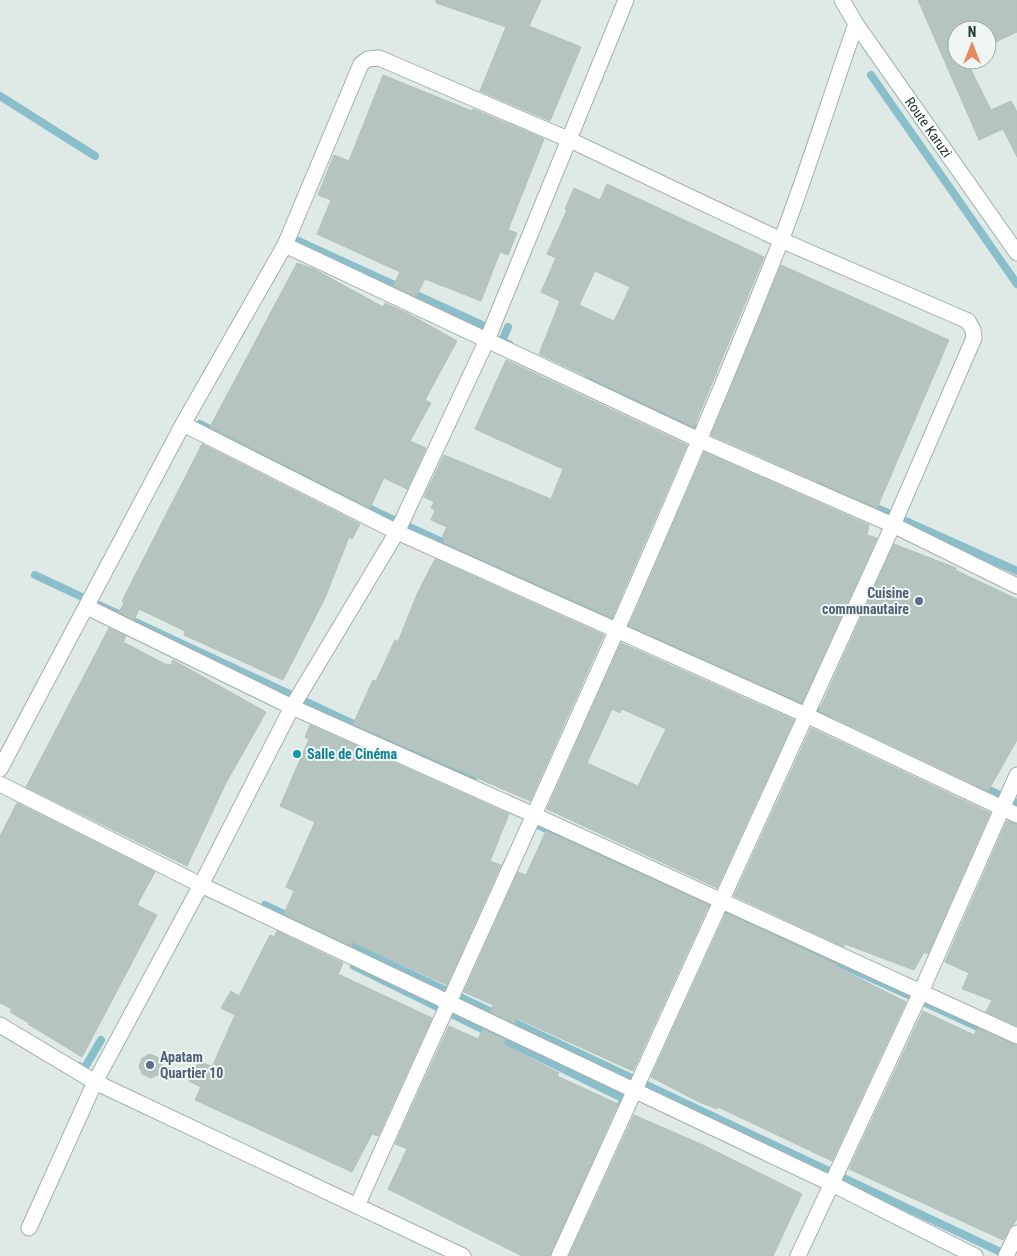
<svg xmlns="http://www.w3.org/2000/svg" width="1017" height="1256" font-family="'Roboto Condensed',sans-serif">
<style>
.lines{fill:none;stroke-linecap:round;stroke-linejoin:round}
.stream{stroke:#8abecb;stroke-width:8}
.building{fill:#b5c4be;stroke:#b2c2bc;fill-rule:evenodd}
.street-casing{stroke:#a2b0ac;stroke-width:17}
.secondary-casing{stroke:#9fb4ae;stroke-width:17}
.street{stroke:#fff;stroke-width:15}
.secondary{stroke:#fff;stroke-width:15}
.service-dot{fill:#5c6f8a;stroke:#eff6f3;stroke-width:2}
.culture-dot{fill:#0f9aa8;stroke:#eff6f3;stroke-width:2}
.labels{text-anchor:middle;stroke-width:4;stroke-linejoin:round;paint-order:stroke}
.street-label{font-size:14px;fill:#213833;stroke:#eff6f3}
.service-label{font-size:14px;font-weight:bold;fill:#4e5e75;stroke:#eff6f3;text-anchor:end}
.culture-label{font-size:14px;font-weight:bold;fill:#0d838f;stroke:#eff6f3;text-anchor:start}
</style>
<rect width="100%" height="100%" fill="#dfe9e5"/>
<g class="lines">
<path class="stream" d="M 871,75 L 1017,284
M 0,96 L 95,156
M 296,240 L 482,325
M 508,327 L 502,341 L 509,344
M 588,379 L 705,432
M 200,424 L 383,515 L 606,617 L 827,715
M 821,483 L 1017,571
M 35,575 L 473,780
M 980,786 L 1017,803
M 540,826 L 1017,1045
M 265,905 L 1007,1255
M 354,966 L 624,1099 L 621,1105
M 79,1066 L 84,1069 L 101,1040"/>
</g>
<path class="building" d="M 436,0 L 541,0 L 529,26 L 581,47 L 550,121 L 480,91 L 506,27 L 436,3 Z
M 918,0 L 1017,0 L 1017,32 L 987,46 L 987,30 L 957,30 L 957,60 L 966,60 L 991,110 L 1011,101 L 1017,112 L 1017,157 L 1003,129 L 979,140 Z
M 383,75 L 472,111 L 473,109 L 544,139 L 508,230 L 517,233 L 508,255 L 500,252 L 481,301 L 425,279 L 416,297 L 393,286 L 400,272 L 317,234 L 331,200 L 318,195 L 334,155 L 349,161 Z
M 607,184 L 764,257 L 694,427 L 539,354 L 560,301 L 541,292 L 556,258 L 547,254 L 567,210 L 565,209 L 574,188 L 600,200 ZM 595,271 L 630,287 L 614,321 L 579,305 Z
M 297,263 L 314,269 L 383,307 L 385,303 L 409,314 L 457,341 L 425,400 L 431,403 L 410,441 L 426,448 L 407,489 L 384,478 L 370,508 L 210,427 Z
M 781,265 L 949,340 L 877,508 L 711,435 Z
M 506,360 L 687,445 L 612,618 L 443,542 L 445,538 L 442,537 L 447,527 L 431,520 L 435,510 L 431,508 L 434,502 L 424,497 L 444,455 L 551,499 L 563,469 L 475,429 Z
M 202,444 L 360,524 L 352,539 L 349,537 L 325,598 L 283,680 L 184,635 L 185,631 L 139,609 L 134,620 L 119,612 L 124,603 L 122,601 Z
M 704,452 L 869,525 L 867,535 L 877,538 L 802,703 L 629,626 Z
M 894,544 L 956,568 L 955,570 L 1017,599 L 1017,740 L 988,791 L 819,711 Z
M 435,559 L 604,635 L 530,801 L 353,724 L 373,680 L 376,681 L 395,640 L 398,642 L 417,594 Z
M 109,628 L 126,636 L 123,642 L 165,664 L 171,665 L 173,660 L 266,712 L 226,783 L 187,866 L 26,787 Z
M 621,643 L 794,720 L 717,888 L 547,809 ZM 612,709 L 620,713 L 622,709 L 666,729 L 638,786 L 587,763 Z
M 310,725 L 509,814 L 490,861 L 501,865 L 447,985 L 352,942 L 351,946 L 284,914 L 294,891 L 286,887 L 315,822 L 280,806 L 309,739 L 305,737 Z
M 811,728 L 990,813 L 928,954 L 924,952 L 914,970 L 845,944 L 844,947 L 734,896 Z
M 17,803 L 155,872 L 137,905 L 157,915 L 82,1057 L 28,1024 L 29,1023 L 10,1012 L 12,1009 L 0,1003 L 0,836 Z
M 1007,821 L 1017,824 L 1017,1026 L 986,1012 L 992,1000 L 962,989 L 969,973 L 945,962 Z
M 546,831 L 709,905 L 633,1071 L 516,1018 L 514,1023 L 490,1012 L 493,1005 L 464,992 L 518,872 L 526,875 Z
M 726,913 L 836,964 L 835,966 L 906,1002 L 832,1161 L 718,1107 L 717,1109 L 699,1102 L 651,1077 Z
M 277,931 L 343,963 L 338,974 L 432,1018 L 378,1136 L 372,1134 L 352,1172 L 195,1100 L 201,1087 L 189,1081 L 199,1061 L 211,1066 L 213,1065 L 235,1015 L 221,1008 L 231,991 L 239,996 L 270,935 L 274,937 Z
M 923,1011 L 974,1035 L 978,1028 L 1017,1045 L 1017,1219 L 1003,1240 L 849,1169 Z
M 449,1026 L 478,1039 L 483,1029 L 506,1040 L 503,1044 L 559,1073 L 557,1076 L 618,1104 L 550,1256 L 522,1256 L 388,1189 L 407,1149 L 395,1144 Z
M 150,1054 L 159,1058 L 165,1072 L 151,1078 L 142,1074 L 139,1066 L 142,1058 Z
M 634,1115 L 703,1145 L 802,1194 L 773,1256 L 569,1256 Z"/>
<g class="lines">
<g class="street-casing">
<path id="street" d="M 285,245 L 699,440 L 893,525 L 1017,586
M 183,424 L 397,532 L 806,715 L 1017,815
M 87,607 L 292,707 L 534,815 L 1017,1036
M 0,769 L 183,424 L 285,245 L 361,64 L 368,59 L 379,58 L 570,140 L 781,240 L 968,321 L 973,330 L 974,338 L 893,525 L 559,1256
M 0,784 L 201,885 L 832,1184 L 975,1256
M 0,1025 L 95,1082 L 463,1256
M 357,1206 C 500,886 651,569 780,243 C 808,171 830,97 856,24
M 29,1228 L 95,1082 L 201,885 L 292,707 L 397,532 L 487,340 L 626,0
M 798,1256 L 920,994 L 1017,775
M 1006,1256 L 1017,1233"/>
</g>
<g class="secondary-casing">
<g id="secondary">
<path id="s1" d="M 842,0 L 856,24 L 1017,253"/>
</g>
</g>
<use href="#street" class="street"/>
<use href="#secondary" class="secondary"/>
</g>
<g class="service-dot">
<circle cx="919" cy="601" r="5"/>
<circle cx="150" cy="1065" r="5"/>
</g>
<circle class="culture-dot" cx="297" cy="754" r="5"/>
<g class="labels">
<g class="street-label">
<text dy="5" stroke="none"><textPath href="#s1" startOffset="154">Route Karuzi</textPath></text>
</g>
<g class="service-label">
<text x="909" y="598">Cuisine<tspan x="909" dy="16">communautaire</tspan></text>
<text x="160" y="1062" text-anchor="start">Apatam<tspan x="160" dy="16">Quartier 10</tspan></text>
</g>
<g class="culture-label">
<text x="307" y="759">Salle de Cinéma</text>
</g>
</g>
<g transform="translate(972 45)"><circle r="24" fill="#eff6f3" stroke="#9daaa6"/>
<path d="M0-4L9 19L0 12L-9 19Z" fill="#e8885e"/>
<text y="-8" font-size="14" font-weight="bold" text-anchor="middle" fill="#213833">N</text>
</g>
</svg>
